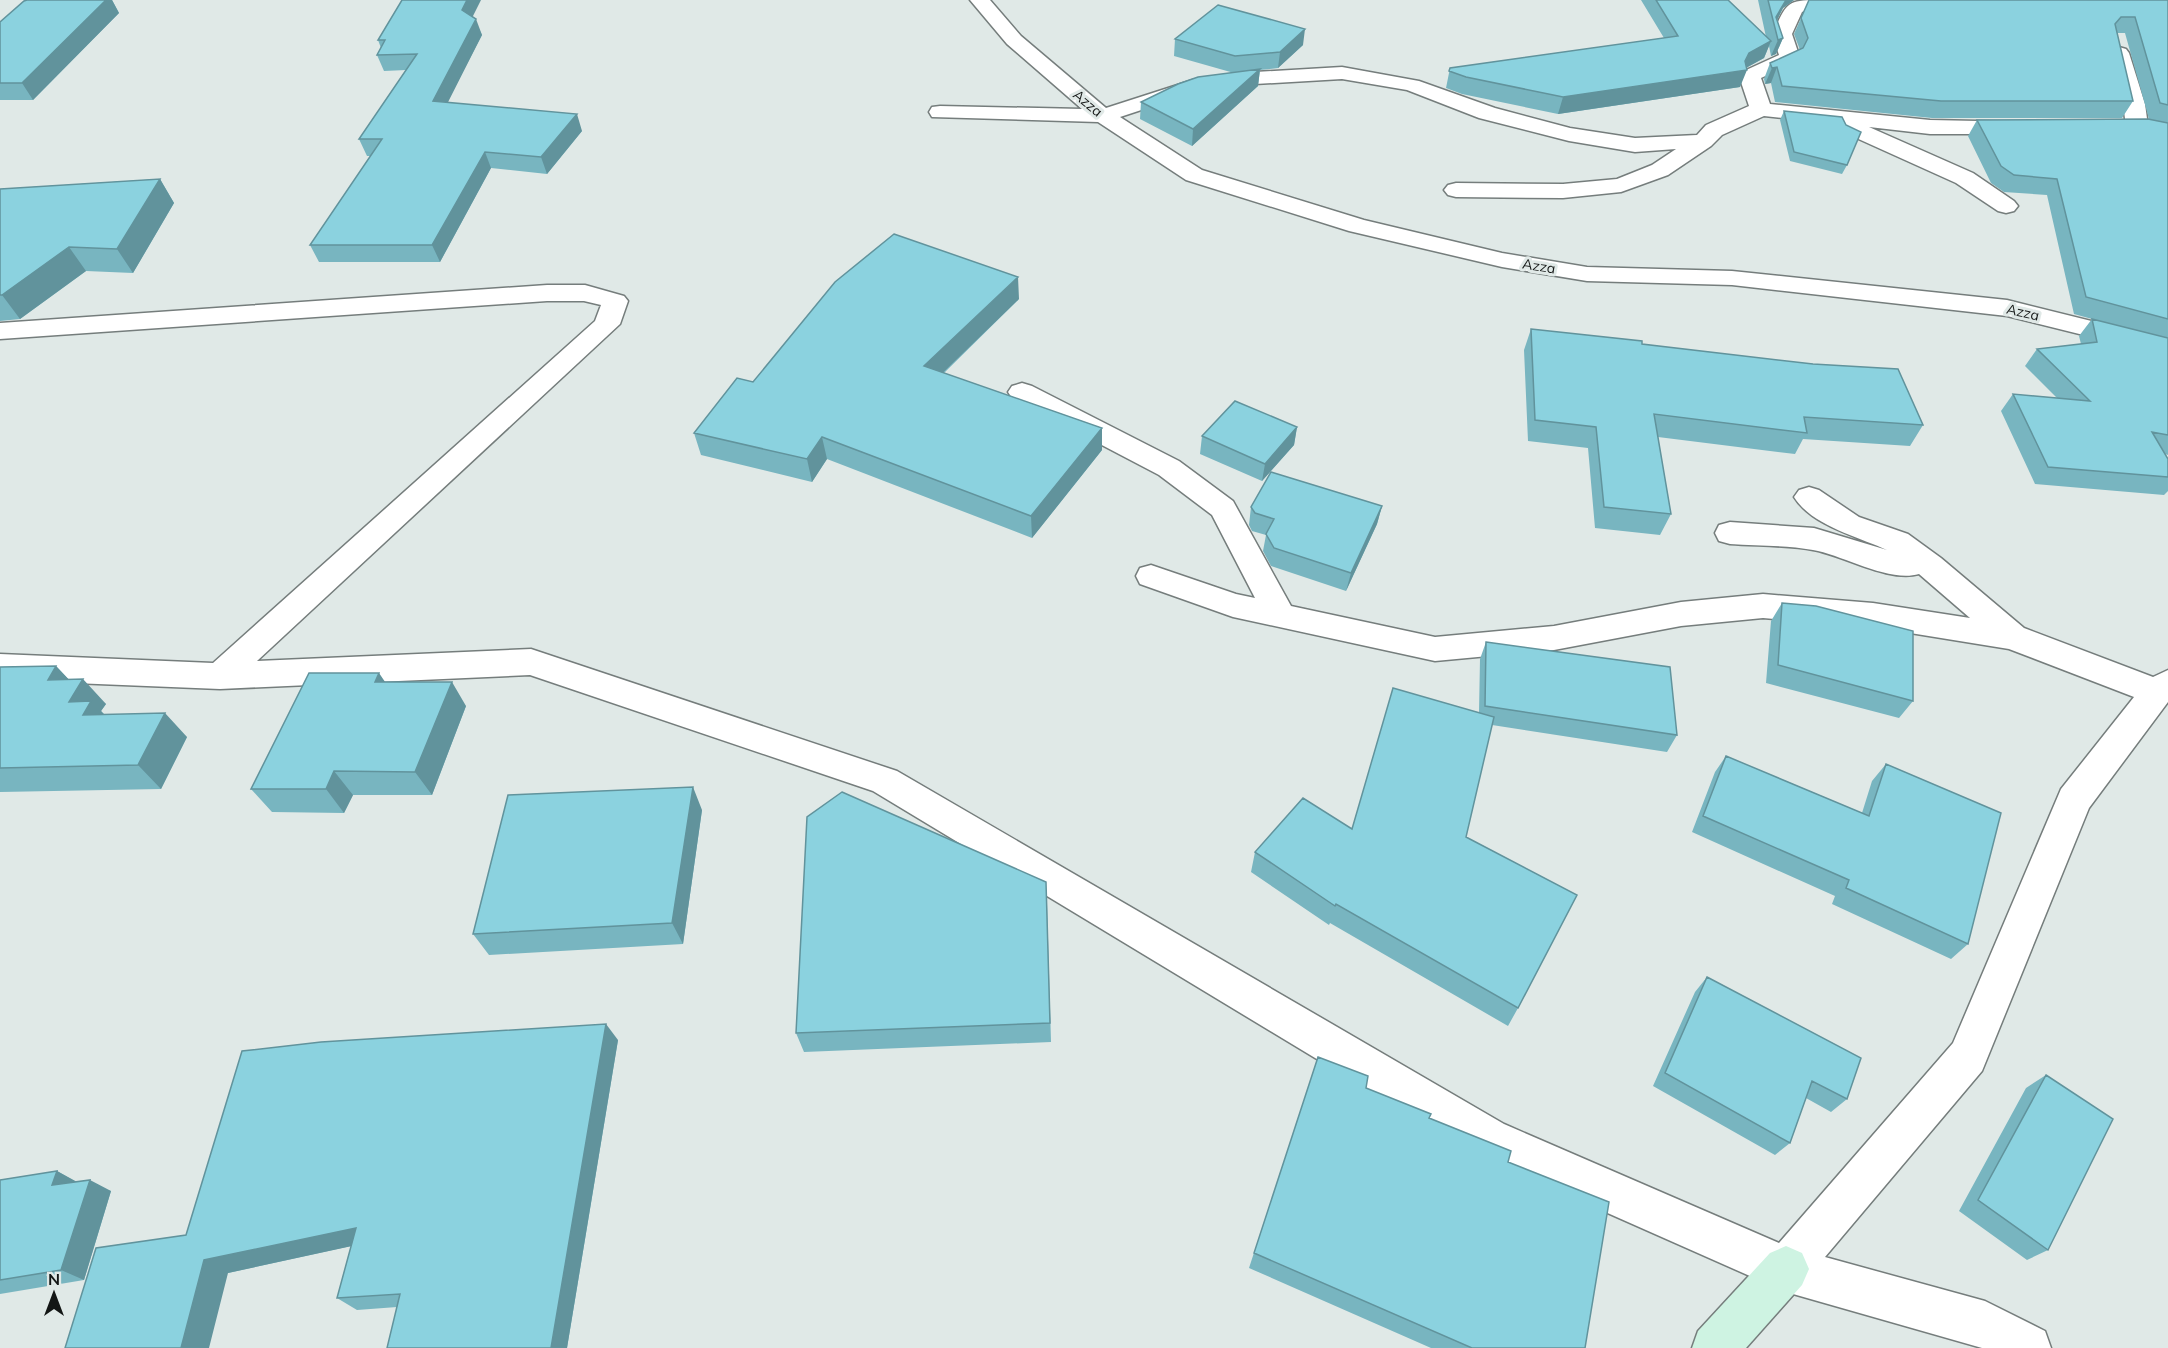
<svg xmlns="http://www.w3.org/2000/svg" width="2168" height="1348" font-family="Mulish,sans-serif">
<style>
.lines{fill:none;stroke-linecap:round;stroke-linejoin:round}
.street-casing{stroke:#757d7c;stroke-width:3}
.secondary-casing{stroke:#757d7c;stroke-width:3}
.street{fill:#fff;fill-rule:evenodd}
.secondary{fill:#cef3e2;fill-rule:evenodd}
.wall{fill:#78b5c0}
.shaded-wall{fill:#61939c}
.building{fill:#8bd2df;stroke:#61939c;stroke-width:1.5}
.labels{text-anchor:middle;stroke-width:6;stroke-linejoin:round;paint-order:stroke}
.far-street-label{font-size:14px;fill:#131615;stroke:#e0e9e7}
</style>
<rect width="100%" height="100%" fill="#e0e9e7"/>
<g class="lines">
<g class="street-casing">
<path id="street" d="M 970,0 L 990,0 L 1021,36 L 1106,108 L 1193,80 L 1255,72 L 1342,67 L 1419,81 L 1495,108 L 1570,128 L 1635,138 L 1697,135 L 1706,125 L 1749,106 L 1740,79 L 1744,71 L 1779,55 L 1772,34 C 1788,2 1785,0 1822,0 L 1819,4 L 1802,12 L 1792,34 L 1799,55 L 1794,63 L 1761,78 L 1770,104 L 1930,120 L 2026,122 L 2029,127 L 2026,132 L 2018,134 L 1930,134 L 1869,127 L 1973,173 L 2014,201 L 2018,206 L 2014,211 L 2006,213 L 1998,211 L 1956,183 L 1843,132 L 1840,127 L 1842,124 L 1764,116 L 1722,135 L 1711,146 L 1668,175 L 1621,192 L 1563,198 L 1456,197 L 1448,195 L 1444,190 L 1448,185 L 1456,183 L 1563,184 L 1617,179 L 1652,165 L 1676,149 L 1635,152 L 1569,141 L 1479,118 L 1407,90 L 1342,79 L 1255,84 L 1196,92 L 1120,117 L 1202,170 L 1364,220 L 1502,253 L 1587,267 L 1732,271 L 2007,300 L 2168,340 L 2168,356 L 2007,316 L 1732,285 L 1587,281 L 1502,267 L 1349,231 L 1186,180 L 1098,122 L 932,117 L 929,112 L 932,107 L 940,106 L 1082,109 L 1007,44 Z
M 2119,47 L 2126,49 L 2129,53 L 2145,104 L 2148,126 L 2145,131 L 2137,133 L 2129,131 L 2126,126 L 2123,104 L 2109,53 L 2112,49 Z
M 547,285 L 585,285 L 624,296 L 628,301 L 620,324 L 257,661 L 531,649 L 897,771 L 1504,1124 L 1779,1243 L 1953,1043 L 2061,789 L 2134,697 L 2009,649 L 1873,627 L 1763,618 L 1681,626 L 1554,650 L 1435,661 L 1233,617 L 1140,584 L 1136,576 L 1140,568 L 1151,565 L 1236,594 L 1255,598 L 1212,515 L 1159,475 L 1012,398 L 1008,392 L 1012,386 L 1022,383 L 1032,386 L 1179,461 L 1233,501 L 1291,606 L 1435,637 L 1554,626 L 1681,602 L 1763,594 L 1873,603 L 1970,618 L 1919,574 C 1889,583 1843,555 1813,550 C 1786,545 1757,546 1730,544 L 1719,541 L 1715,533 L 1719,525 L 1730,522 L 1814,528 L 1887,550 C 1859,537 1812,526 1794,497 L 1799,490 L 1809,487 L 1819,490 L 1859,517 L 1908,534 L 1941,558 L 2024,628 L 2153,677 L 2168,670 L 2168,702 L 2089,808 L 1982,1071 L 1825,1257 L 1985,1301 L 2045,1331 L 2051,1348 L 1982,1348 L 1786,1292 L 1474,1154 L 873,791 L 530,675 L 220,689 L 0,680 L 0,654 L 213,663 L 595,321 L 601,305 L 584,301 L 547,301 L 0,339 L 0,323 Z"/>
</g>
<g class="secondary-casing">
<path id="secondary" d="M 1786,1246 L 1802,1253 L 1809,1269 L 1802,1285 L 1746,1348 L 1692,1348 L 1698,1331 L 1770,1253 Z"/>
</g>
<use href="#street" class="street"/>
<use href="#secondary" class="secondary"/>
</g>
<path class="wall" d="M 27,0 L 112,0 L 119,13 L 33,100 L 0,100 L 0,22 Z
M 1641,0 L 1728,0 L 1766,37 L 1758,0 L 1794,0 L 1783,8 L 1777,20 L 1783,38 L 1776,54 L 1771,56 L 1769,46 L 1764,58 L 1746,68 L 1740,87 L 1558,114 L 1462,94 L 1446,88 L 1450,68 L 1664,38 Z
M 1809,0 L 2168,0 L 2168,455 L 2165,454 L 2168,459 L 2168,491 L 2164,495 L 2035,484 L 2001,411 L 2013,394 L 2057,398 L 2025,366 L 2037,349 L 2081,344 L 2079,336 L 2092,319 L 2103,322 L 2074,314 L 2047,195 L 2004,192 L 1991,183 L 1968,136 L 1977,120 L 2149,119 L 2125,33 L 2117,33 L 2133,101 L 2122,118 L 1932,118 L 1775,102 L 1771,83 L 1765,84 L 1764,79 L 1770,63 L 1800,50 L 1794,34 Z
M 473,17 L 482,35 L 447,102 L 582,131 L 547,174 L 491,168 L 440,262 L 319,262 L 310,245 L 371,156 L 367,156 L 359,139 L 406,70 L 384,71 L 377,55 L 381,48 L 378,40 Z
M 1175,39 L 1303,45 L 1278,68 L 1260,70 L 1258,86 L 1192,146 L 1140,119 L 1141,102 L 1234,73 L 1174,56 Z
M 1784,111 L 1847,165 L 1842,174 L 1790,161 L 1780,120 Z
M 160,179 L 174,203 L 133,273 L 86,271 L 20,319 L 0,321 L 0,189 Z
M 1019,299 L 944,373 L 1102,428 L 1102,450 L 1032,538 L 827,459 L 812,482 L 701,455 L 694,433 L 753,382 Z
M 1531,329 L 1642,344 L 1923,425 L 1910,446 L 1803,439 L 1795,454 L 1658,437 L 1671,514 L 1660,535 L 1595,528 L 1588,448 L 1528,441 L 1524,350 Z
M 1297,427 L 1294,445 L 1262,481 L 1200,454 L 1202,436 Z
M 1382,506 L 1377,524 L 1346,591 L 1271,566 L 1263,551 L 1266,535 L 1252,531 L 1249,525 L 1251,507 Z
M 1782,603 L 1913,701 L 1899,718 L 1766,683 L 1771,621 Z
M 1486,642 L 1677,735 L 1667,752 L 1492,725 L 1466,837 L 1518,1008 L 1508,1026 L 1330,923 L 1329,925 L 1251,872 L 1255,852 L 1352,829 L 1479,713 L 1480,659 Z
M 56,666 L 69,680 L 106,704 L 101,711 L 104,714 L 187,737 L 161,789 L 0,792 L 0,667 Z
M 385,682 L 466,706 L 432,795 L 353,795 L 344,813 L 272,812 L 251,789 Z
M 1726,756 L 1862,813 L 1872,781 L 1886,764 L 1968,944 L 1951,959 L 1832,904 L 1835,896 L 1692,832 L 1715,772 Z
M 702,810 L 683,944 L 489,955 L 473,934 Z
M 1047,904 L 1051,1042 L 804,1052 L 796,1033 Z
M 1707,977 L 1847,1099 L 1831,1112 L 1806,1098 L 1790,1143 L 1775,1155 L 1653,1086 L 1695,992 Z
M 618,1040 L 567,1348 L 387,1348 L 397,1307 L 357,1310 L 337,1298 L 351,1246 L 228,1273 L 186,1235 Z
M 1318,1057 L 1366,1088 L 1429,1118 L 1585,1348 L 1431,1348 L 1249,1268 Z
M 2046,1075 L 2048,1250 L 2027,1260 L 1959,1211 L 2026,1088 Z
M 57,1171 L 76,1182 L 111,1191 L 84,1280 L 0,1294 L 0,1180 Z"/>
<path class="shaded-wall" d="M 106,0 L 112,0 L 119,13 L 33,100 L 22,83 Z
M 467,0 L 481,0 L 468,26 L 462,10 Z
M 1786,0 L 1794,0 L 1783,8 L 1774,26 L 1776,17 Z
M 476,19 L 482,35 L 440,118 L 433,101 Z
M 1305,29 L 1303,45 L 1278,68 L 1280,52 Z
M 1783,38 L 1776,54 L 1771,56 L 1778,40 Z
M 1771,41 L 1764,58 L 1742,70 L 1747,70 L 1740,87 L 1558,114 L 1563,97 L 1749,53 Z
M 1777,67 L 1771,83 L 1765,84 L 1772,68 Z
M 1260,69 L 1258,86 L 1192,146 L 1193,129 Z
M 577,114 L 582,131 L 547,174 L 541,157 Z
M 485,152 L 491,168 L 440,262 L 432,245 Z
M 160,179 L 174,203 L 133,273 L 117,249 Z
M 69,247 L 86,271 L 20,319 L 2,295 Z
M 1018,277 L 1019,299 L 927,388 L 924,366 Z
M 1297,427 L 1294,445 L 1262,481 L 1265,464 Z
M 1102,428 L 1102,450 L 1032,538 L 1031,516 Z
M 822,437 L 827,459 L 812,482 L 807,459 Z
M 1382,506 L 1377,524 L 1346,591 L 1351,573 Z
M 56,666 L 77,688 L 83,679 L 106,704 L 101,711 L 114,725 L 93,725 L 48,680 Z
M 379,673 L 396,698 L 375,682 Z
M 452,682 L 466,706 L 432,795 L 415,772 Z
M 165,713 L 187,737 L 161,789 L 138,765 Z
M 334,771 L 353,795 L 344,813 L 326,789 Z
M 693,787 L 702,810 L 683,944 L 672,923 Z
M 606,1024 L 618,1040 L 567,1348 L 551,1348 Z
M 57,1171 L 79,1183 L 52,1185 Z
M 90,1180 L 111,1191 L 84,1280 L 61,1270 Z
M 356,1228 L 375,1241 L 228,1273 L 209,1348 L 181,1348 L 204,1260 Z"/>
<path class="building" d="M 27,0 L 106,0 L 22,83 L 0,83 L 0,22 L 24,1 Z
M 402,0 L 467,0 L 462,10 L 476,19 L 433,101 L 577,114 L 541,157 L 485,152 L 432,245 L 310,245 L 382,139 L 359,139 L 417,54 L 377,55 L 385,40 L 378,40 Z
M 1656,0 L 1728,0 L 1771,41 L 1749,53 L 1745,61 L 1747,70 L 1563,97 L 1466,77 L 1449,71 L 1450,68 L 1678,36 Z
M 1768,0 L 1786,0 L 1776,17 L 1783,38 L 1778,40 Z
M 1809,0 L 2168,0 L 2168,105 L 2160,103 L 2135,17 L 2121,17 L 2115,24 L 2133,101 L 1941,101 L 1782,86 L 1777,67 L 1772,68 L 1770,63 L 1803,48 L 1808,38 L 1801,18 Z
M 1218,5 L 1305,29 L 1280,52 L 1235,56 L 1175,39 Z
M 1260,69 L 1193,129 L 1141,102 L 1178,84 L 1198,77 Z
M 1784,111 L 1842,117 L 1846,125 L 1861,132 L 1847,165 L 1794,152 Z
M 2148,119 L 2168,123 L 2168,319 L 2086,297 L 2057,179 L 2014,175 L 2001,166 L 1977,120 Z
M 160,179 L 117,249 L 69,247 L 2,295 L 0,295 L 0,189 Z
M 894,234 L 1018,277 L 924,366 L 1102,428 L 1031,516 L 822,437 L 807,459 L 694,433 L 737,378 L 753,382 L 835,282 Z
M 2092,319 L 2168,338 L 2168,435 L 2152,432 L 2168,459 L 2168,477 L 2048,467 L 2013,394 L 2090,401 L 2037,349 L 2097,342 Z
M 1531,329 L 1642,341 L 1642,344 L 1813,364 L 1898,369 L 1923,425 L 1804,417 L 1807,433 L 1654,414 L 1671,514 L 1604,507 L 1596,427 L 1535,420 Z
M 1235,401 L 1297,427 L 1265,464 L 1202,436 Z
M 1271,472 L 1382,506 L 1351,573 L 1274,548 L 1266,534 L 1274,519 L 1255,513 L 1251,507 Z
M 1782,603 L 1816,606 L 1913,631 L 1913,701 L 1778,665 Z
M 1486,642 L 1670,667 L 1677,735 L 1485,706 Z
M 56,666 L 48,680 L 83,679 L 69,702 L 91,701 L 83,715 L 165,713 L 138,765 L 0,768 L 0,667 Z
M 309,673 L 379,673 L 375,682 L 452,682 L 415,772 L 334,771 L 326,789 L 251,789 Z
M 1393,688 L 1494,717 L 1466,837 L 1577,895 L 1518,1008 L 1336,904 L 1335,906 L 1255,852 L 1303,798 L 1352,829 Z
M 1726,756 L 1869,816 L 1886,764 L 2001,813 L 1968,944 L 1846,888 L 1849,880 L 1703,816 Z
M 693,787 L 672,923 L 473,934 L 508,795 Z
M 842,792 L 1046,882 L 1050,1023 L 796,1033 L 807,817 Z
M 1707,977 L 1861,1058 L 1847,1099 L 1812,1081 L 1790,1143 L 1665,1073 Z
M 606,1024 L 551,1348 L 387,1348 L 400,1294 L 337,1298 L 356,1228 L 204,1260 L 181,1348 L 65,1348 L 96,1248 L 186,1235 L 242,1051 L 321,1042 Z
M 1318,1057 L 1368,1076 L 1366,1088 L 1431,1114 L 1429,1118 L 1511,1151 L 1508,1162 L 1609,1202 L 1585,1348 L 1472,1348 L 1254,1253 Z
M 2046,1075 L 2113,1119 L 2048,1250 L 1978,1200 Z
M 57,1171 L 52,1185 L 90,1180 L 61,1270 L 0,1280 L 0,1180 Z"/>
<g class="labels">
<g class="far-street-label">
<text transform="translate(1088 103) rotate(40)" y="5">Azza</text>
<text transform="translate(1539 266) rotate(9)" y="5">Azza</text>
<text transform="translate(2023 312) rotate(13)" y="5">Azza</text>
</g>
</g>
<g transform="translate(54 1294)" stroke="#e0e9e7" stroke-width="4.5" paint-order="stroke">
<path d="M0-4.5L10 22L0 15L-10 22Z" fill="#131615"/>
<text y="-9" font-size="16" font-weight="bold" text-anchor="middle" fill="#131615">N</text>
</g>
</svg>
